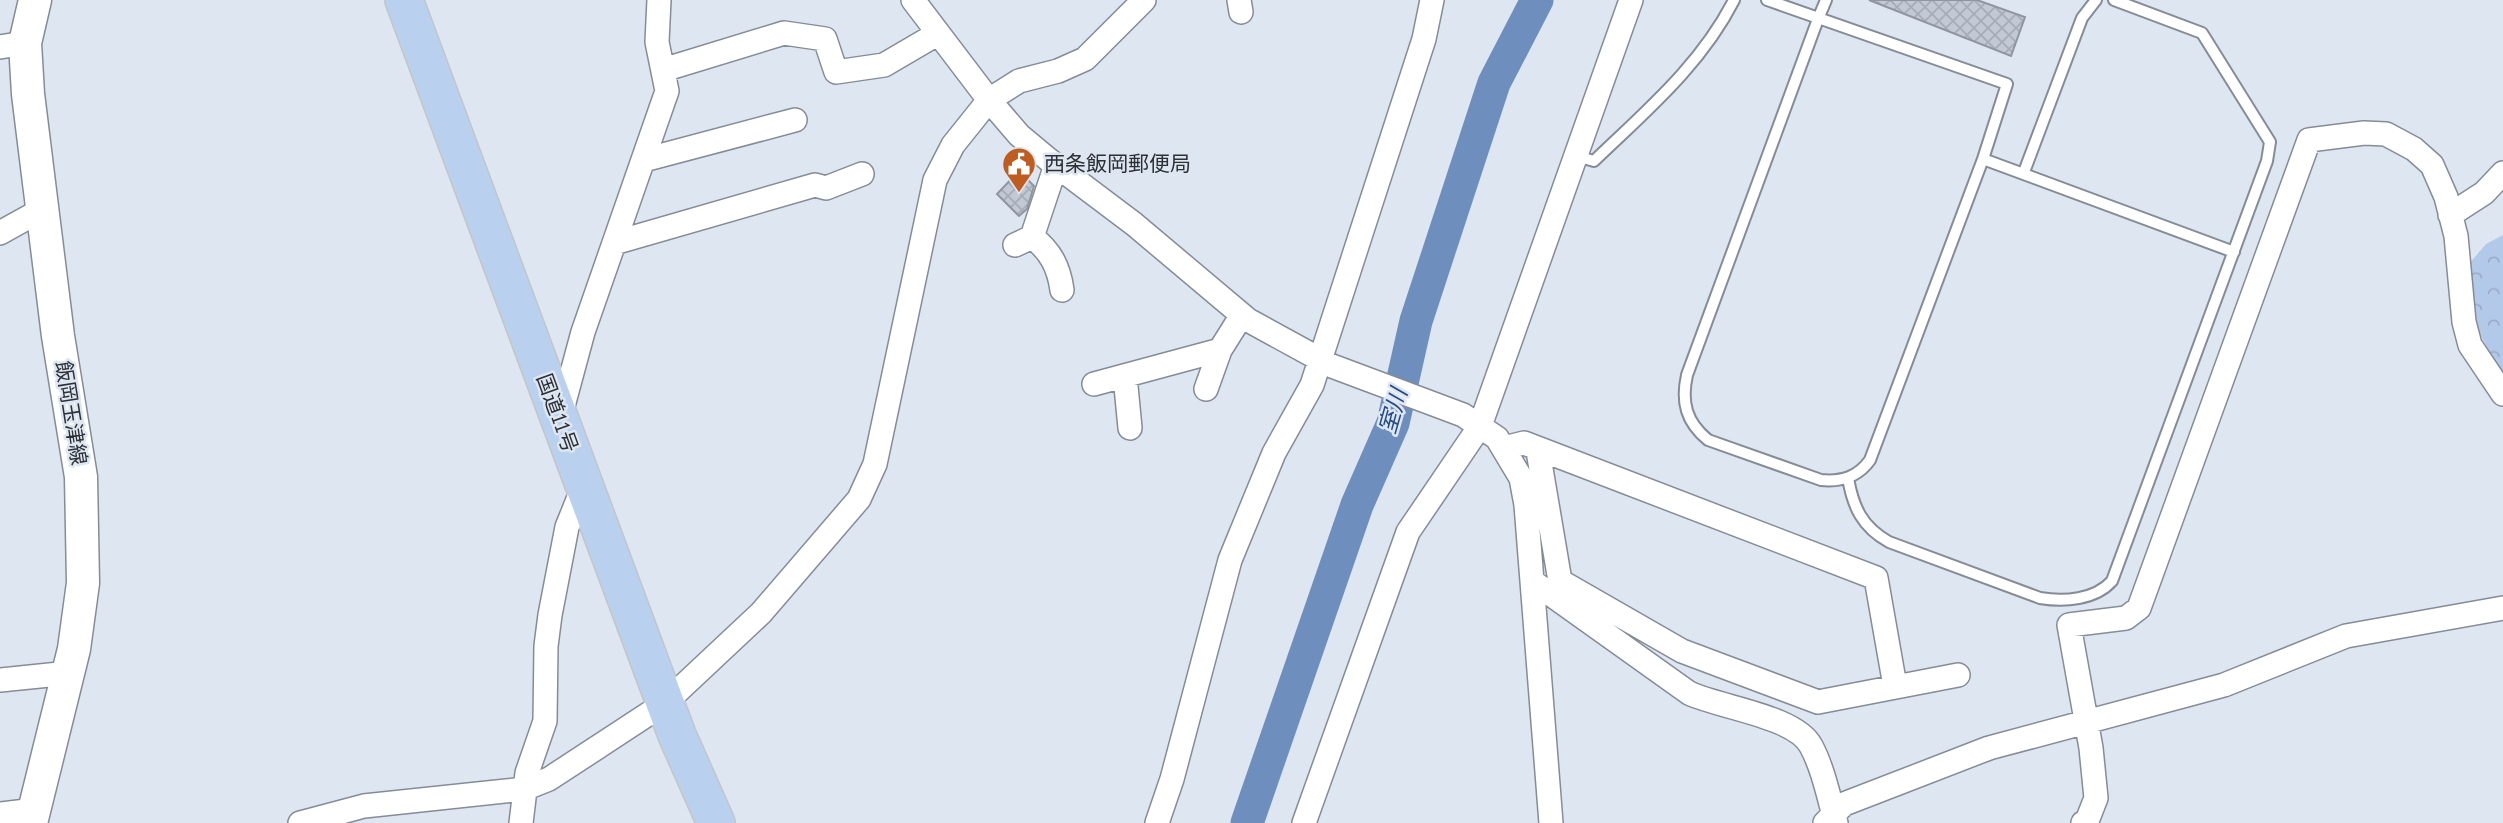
<svg xmlns="http://www.w3.org/2000/svg" width="2503" height="823" font-family="'PT Sans Narrow','Noto Sans JP',sans-serif">
<style>
.forest{fill:url(#forest-crowns)}
.lines{fill:none;stroke-linecap:round;stroke-linejoin:round}
.river{stroke:#6e8fbe;stroke-width:33}
.building{fill:url(#building-cross-hatch);stroke:#8f96a1;stroke-width:2}
.service-casing{stroke:#858c97;stroke-width:14}
.minor-casing{stroke:#858c97;stroke-width:26}
.secondary-casing{stroke:#858c97;stroke-width:35}
.trunk-casing{stroke:#c4c5c6;stroke-width:40}
.service{stroke:#fff;stroke-width:10}
.minor{stroke:#fff;stroke-width:23}
.secondary{stroke:#fff;stroke-width:32}
.trunk{stroke:#bad0ef;stroke-width:37}
.labels{text-anchor:middle;stroke-width:5;stroke-linejoin:round;paint-order:stroke}
.poi-label{font-size:21px;fill:#2d3034;stroke:#dee6f2;text-anchor:start}
.street-label{font-size:21px;fill:#2d3034;stroke:#dee6f2}
.water-label{font-size:23px;font-style:italic;fill:#224c88;stroke:#dee6f2}
</style>
<defs>
<pattern id="forest-crowns" width="20" height="18" patternUnits="userSpaceOnUse" patternTransform="scale(1.75)"><rect width="20" height="18" fill="#b3c9e9"/><path d="M2 6a3 3 0 1 1 6 0M12 15a3 3 0 1 1 6 0" fill="none" stroke="#9aadc8"/></pattern>
<pattern id="building-cross-hatch" width="8" height="8" patternUnits="userSpaceOnUse" patternTransform="scale(1.75)"><rect width="8" height="8" fill="#c1c9d4"/><path d="M0 0l8 8M0 8l8-8" fill="none" stroke="#a6adb7"/></pattern>
</defs>
<rect width="100%" height="100%" fill="#dee6f2"/>
<path class="forest" d="M 2503,235 L 2503,373 C 2473,327 2472,319 2468,265 L 2486,244 Z"/>
<g class="lines">
<path class="river" d="M 1247,823 L 1357,505 L 1393,423 L 1416,321 L 1494,83 L 1537,0"/>
</g>
<path class="building" d="M 1869,0 L 1977,0 L 2025,17 L 2011,56 Z
M 1019,171 L 1034,186 L 1027,209 L 1019,216 L 997,194 Z"/>
<g class="lines">
<g class="service-casing">
<path id="service" d="M 1767,0 L 2007,84 L 1983,159 L 1870,460 C 1858,477 1842,482 1821,480 L 1708,440 C 1686,422 1681,402 1687,375 L 1818,19 L 1826,0
M 1576,156 L 1594,161 C 1646,111 1701,65 1734,0
M 1983,159 L 2234,252
M 2024,172 L 2082,18 L 2096,0
M 1848,478 C 1853,507 1862,527 1889,542 L 2040,598 C 2064,602 2095,600 2112,581 L 2267,161 L 2270,142 L 2202,33 L 2114,0"/>
</g>
<g class="minor-casing">
<path id="minor" d="M 913,0 L 989,100 L 1019,135 L 1049,160 L 1134,224 L 1248,320 L 1332,366 L 1463,415 L 1497,438 L 1521,478 L 1526,505 L 1551,823
M 1239,0 L 1241,12
M 0,47 L 25,43
M 663,70 L 784,33 L 825,39 L 836,72 L 884,65 L 937,34
M 644,160 L 795,120
M 2450,215 L 2484,193 L 2503,173
M 0,233 L 43,209
M 1032,237 L 1056,165
M 614,243 L 815,185 L 826,188 L 862,174
M 1015,245 L 1032,237 C 1051,251 1059,268 1062,290
M 1125,376 L 1130,428
M 1094,384 L 1220,350 L 1242,315
M 1206,389 L 1220,350
M 560,417 L 583,332 L 667,91 L 657,42 L 659,0
M 1504,448 L 1524,443 L 1876,578 L 1895,686
M 1538,451 L 1560,581 L 1682,651 L 1818,702 L 1958,675
M 1532,581 L 1689,693 C 1721,708 1795,716 1811,746 C 1823,768 1829,798 1836,823
M 0,680 L 69,673
M 0,814 L 35,810
M 300,823 L 364,806 L 524,789 L 549,779 L 665,703 L 761,613 L 859,499 L 875,464 L 935,180 L 953,145 L 989,100 L 1019,81 L 1058,71 L 1085,59 L 1144,0
M 521,823 L 527,773 L 545,721 L 546,646 L 550,615 L 567,527 L 584,485
M 1157,823 L 1172,779 L 1230,560 L 1274,453 L 1312,385 L 1424,39 L 1432,0
M 1304,823 L 1408,532 L 1480,426 L 1631,0
M 1825,823 L 1844,804 L 1989,748 L 2224,685 L 2346,636 L 2503,608
M 2083,823 L 2087,821 L 2096,798 L 2091,748 L 2069,625 L 2126,618 L 2139,608 L 2309,140 L 2364,133 L 2386,134 L 2414,149 L 2432,165 L 2446,197 L 2456,236 L 2464,322 L 2470,345 L 2503,394"/>
</g>
<g class="secondary-casing">
<path id="secondary" d="M 31,823 L 74,649 L 83,583 L 81,477 L 58,336 L 28,94 L 25,43 L 35,0"/>
</g>
<g class="trunk-casing">
<path id="trunk" d="M 404,0 L 677,735 L 716,823"/>
</g>
<use href="#service" class="service"/>
<use href="#minor" class="minor"/>
<use href="#secondary" class="secondary"/>
<use href="#trunk" class="trunk"/>
</g>
<defs>
<g id="civic-pin" transform="scale(1.75)"><path d="M0 17L-7.5 6A9.5 9.5 0 1 1 7.5 6Z" fill="#bf5d21" stroke="#dee6f2"/><path d="M-.6-6.5H3V-4.5H.6V-3L4-1V1h2V6H-6V1h2V-1L-.6-3ZM-1.2 2.5V6h2.4V2.5Z" fill="#fff"/></g>
</defs>
<g fill-rule="evenodd">
<use href="#civic-pin" x="1019" y="164"/>
</g>
<g class="labels">
<g class="poi-label">
<text x="1044" y="171">西条飯岡郵便局</text>
</g>
<g class="street-label">
<text transform="translate(71 413) rotate(81)" y="7">飯岡玉津線</text>
<text transform="translate(557 413) rotate(70)" y="7">国道11号</text>
</g>
<g class="water-label">
<text transform="translate(1393 411) rotate(-74)" y="8">室川</text>
</g>
</g>
</svg>
